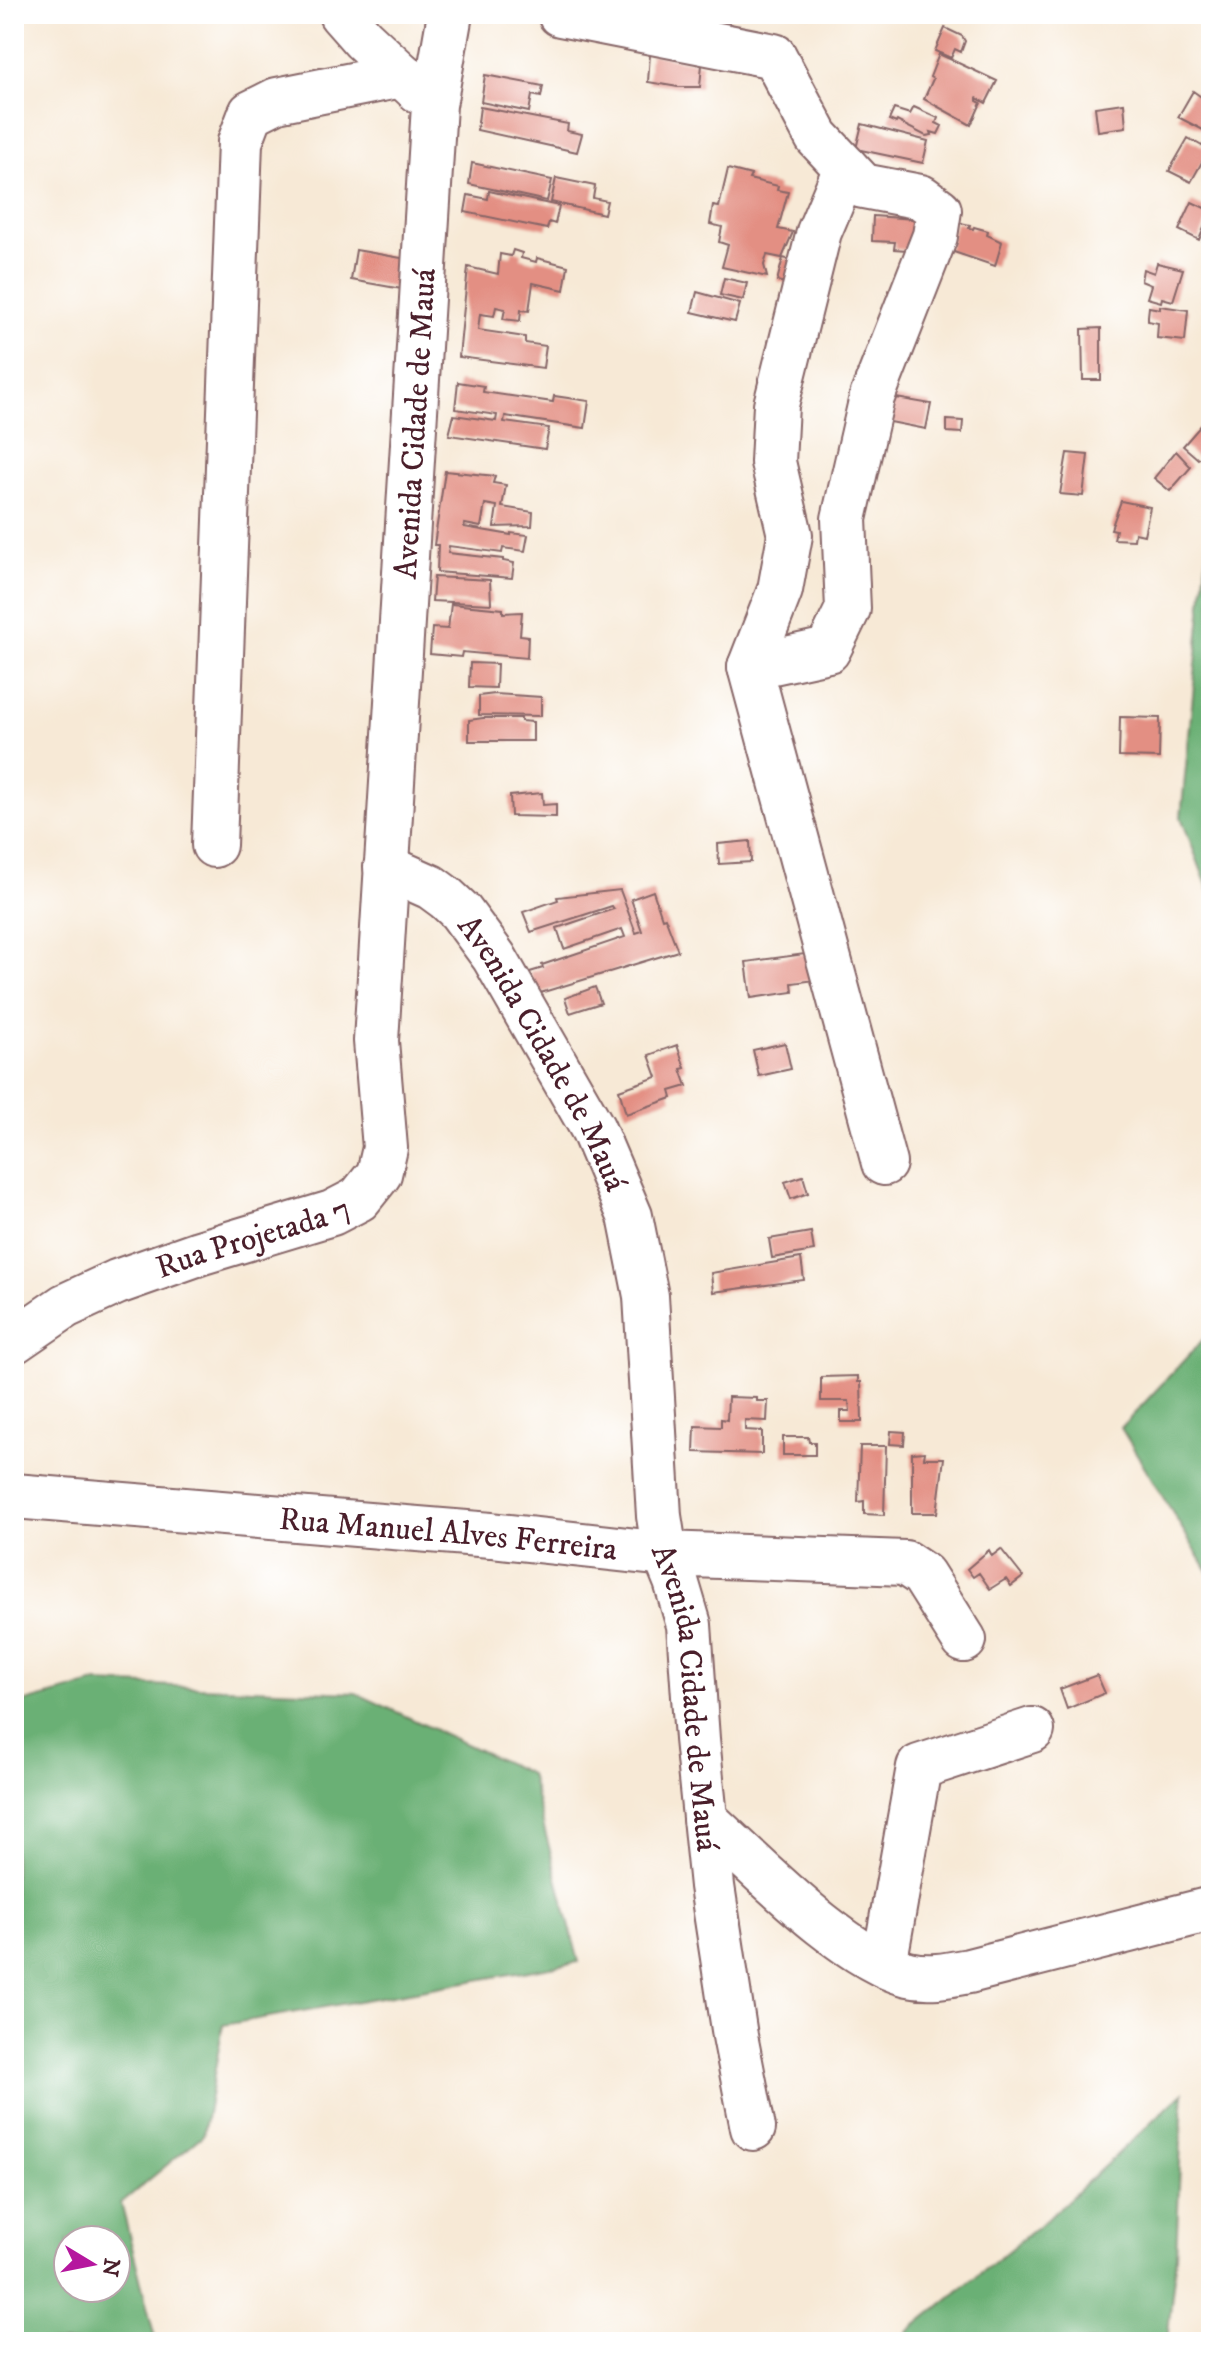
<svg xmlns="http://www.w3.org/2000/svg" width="1225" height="2356" font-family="'IM FELL DW Pica',serif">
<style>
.forest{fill:#6ab074;stroke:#5a6850;stroke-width:2;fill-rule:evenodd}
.building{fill:#e38f83}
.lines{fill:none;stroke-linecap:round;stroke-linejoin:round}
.street-casing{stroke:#876667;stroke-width:48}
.street{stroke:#fff;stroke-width:44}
.labels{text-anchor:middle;stroke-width:7;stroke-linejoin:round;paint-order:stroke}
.street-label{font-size:32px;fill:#4a1f2b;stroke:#fff}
</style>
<rect width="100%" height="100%" fill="#fff"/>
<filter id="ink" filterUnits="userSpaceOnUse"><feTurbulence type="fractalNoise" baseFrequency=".0125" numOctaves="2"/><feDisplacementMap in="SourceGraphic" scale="16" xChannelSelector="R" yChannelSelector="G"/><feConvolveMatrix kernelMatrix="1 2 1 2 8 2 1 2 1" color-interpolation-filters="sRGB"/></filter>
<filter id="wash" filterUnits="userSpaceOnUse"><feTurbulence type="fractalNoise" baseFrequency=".006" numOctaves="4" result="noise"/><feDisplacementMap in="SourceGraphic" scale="32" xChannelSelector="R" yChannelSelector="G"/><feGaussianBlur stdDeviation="1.8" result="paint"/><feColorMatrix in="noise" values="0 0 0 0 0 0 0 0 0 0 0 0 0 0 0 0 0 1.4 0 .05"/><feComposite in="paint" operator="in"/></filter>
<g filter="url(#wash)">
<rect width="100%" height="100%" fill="#f7e9d6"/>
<path class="forest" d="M 1211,511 L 1211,896 L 1181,817 Z
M 1211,1331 L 1211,1576 L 1121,1428 Z
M 96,1683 L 356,1693 L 530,1774 L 579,1962 L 223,2025 L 203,2135 L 121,2203 L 156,2342 L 14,2342 L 14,1705 ZM 68,2240 L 116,2240 L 116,2288 L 68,2288 Z
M 1183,2093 L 1176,2256 L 1167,2342 L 904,2342 L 909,2331 L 1052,2215 Z"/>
<g id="blocks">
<path class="building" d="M 945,28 L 962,36 L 965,41 L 961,52 L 955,49 L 951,58 L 935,51 Z
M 650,54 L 702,64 L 700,87 L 678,87 L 648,82 Z
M 939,54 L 997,81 L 986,103 L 977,98 L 977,101 L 981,103 L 971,125 L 924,99 L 933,79 L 930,77 Z
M 485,75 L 543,86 L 541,97 L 532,95 L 529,112 L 481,102 Z
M 1193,91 L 1211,104 L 1211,134 L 1178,117 Z
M 1124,103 L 1126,127 L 1098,131 L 1095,107 Z
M 480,107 L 568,124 L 567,131 L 582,134 L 577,152 L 477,130 Z
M 914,107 L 938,118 L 936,123 L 942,126 L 938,134 L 931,132 L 932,135 L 926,136 L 897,121 L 896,123 L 889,120 L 894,109 L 910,114 Z
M 862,124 L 928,141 L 923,163 L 856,149 Z
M 1188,138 L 1202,146 L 1206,141 L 1211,144 L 1211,155 L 1207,153 L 1191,182 L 1169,171 Z
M 472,163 L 552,180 L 547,201 L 469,184 Z
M 728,169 L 751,175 L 749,179 L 778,186 L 777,190 L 788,192 L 778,229 L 793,232 L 782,258 L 767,255 L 764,265 L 767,277 L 722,267 L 728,245 L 719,242 L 722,227 L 710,224 L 713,206 L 719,207 Z
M 556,178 L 595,186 L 593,198 L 607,201 L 604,214 L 551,202 Z
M 489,191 L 559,206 L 555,224 L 549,222 L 547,229 L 465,212 L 468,195 L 488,199 Z
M 1192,202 L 1211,211 L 1199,240 L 1179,230 Z
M 873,216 L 928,220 L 927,243 L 908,242 L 907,250 L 894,249 L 895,242 L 872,241 Z
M 956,222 L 970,225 L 969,228 L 973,229 L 974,227 L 988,231 L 987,235 L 1002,242 L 995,266 L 948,250 Z
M 356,250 L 407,259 L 402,289 L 351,280 Z
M 513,250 L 522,253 L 521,258 L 536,262 L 537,258 L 568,266 L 564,290 L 533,283 L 529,311 L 521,310 L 520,321 L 503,319 L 505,309 L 496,307 L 494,316 L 480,314 L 478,330 L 525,337 L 525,343 L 546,346 L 543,368 L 459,357 L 468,267 L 498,274 L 500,254 L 511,256 Z
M 783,258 L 795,261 L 789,284 L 777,281 Z
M 1157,263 L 1183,269 L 1173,301 L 1162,298 L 1161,302 L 1147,298 L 1151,285 L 1141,281 L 1143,269 L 1154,273 Z
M 724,278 L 747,283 L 743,300 L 720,295 Z
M 697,292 L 740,304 L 735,322 L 692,312 Z
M 1160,306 L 1188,310 L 1185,341 L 1157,338 L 1158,323 L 1148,321 L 1148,316 L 1149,307 L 1160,309 Z
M 1101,328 L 1101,380 L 1083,380 L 1082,329 Z
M 458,382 L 484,386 L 483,392 L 553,402 L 554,396 L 589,401 L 585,428 L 505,416 L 504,422 L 549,428 L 545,449 L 449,435 L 454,415 L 496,421 L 497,415 L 455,409 Z
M 879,395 L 931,404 L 926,429 L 875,419 Z
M 947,420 L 963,421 L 962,433 L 947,432 Z
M 1204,422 L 1211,428 L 1211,449 L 1198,459 L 1183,446 Z
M 1176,451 L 1191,467 L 1170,491 L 1154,478 Z
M 1067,453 L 1088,455 L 1083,496 L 1060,494 Z
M 445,471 L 495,476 L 493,483 L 506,485 L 502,507 L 533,512 L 532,526 L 494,527 L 497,506 L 485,504 L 481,527 L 465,524 L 464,527 L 511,535 L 511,533 L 528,535 L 525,551 L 503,548 L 502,553 L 449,546 L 448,553 L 503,559 L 503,561 L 514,563 L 512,578 L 437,572 L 438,545 L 434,545 Z
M 1121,501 L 1150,507 L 1144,535 L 1135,533 L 1134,540 L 1114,539 L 1116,530 L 1111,529 Z
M 434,577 L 490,580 L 491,604 L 432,601 Z
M 451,604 L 503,609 L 503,613 L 522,612 L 520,635 L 528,636 L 527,658 L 462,652 L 461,657 L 430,654 L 432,628 L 448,629 Z
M 470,663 L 497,664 L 496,688 L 469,687 Z
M 495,694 L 541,697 L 541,716 L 479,715 L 479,696 Z
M 1120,717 L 1160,718 L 1159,758 L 1119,757 Z
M 483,718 L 521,718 L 521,721 L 533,722 L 533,741 L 469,741 L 469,720 Z
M 542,793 L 543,805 L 556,804 L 556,817 L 511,816 L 510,796 Z
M 750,841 L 751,862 L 719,864 L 718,844 Z
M 620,890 L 636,933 L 642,931 L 631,899 L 653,891 L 662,918 L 665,917 L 678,951 L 537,994 L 530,972 L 543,968 L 542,965 L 625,937 L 622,929 L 564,949 L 557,928 L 614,909 L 612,906 L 531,932 L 523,912 L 558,900 L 557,897 Z
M 812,953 L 816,980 L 792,983 L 793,992 L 751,998 L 746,962 Z
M 595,987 L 601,1003 L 570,1013 L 565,998 Z
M 785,1043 L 791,1069 L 759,1076 L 753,1050 Z
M 677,1045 L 685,1068 L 681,1069 L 687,1086 L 670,1091 L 672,1098 L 626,1114 L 619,1090 L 657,1077 L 649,1055 Z
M 803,1176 L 808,1193 L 791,1199 L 785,1182 Z
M 811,1232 L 814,1251 L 772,1258 L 769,1239 Z
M 801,1258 L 804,1280 L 713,1292 L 711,1273 Z
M 858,1376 L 858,1382 L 861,1382 L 862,1422 L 841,1422 L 841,1411 L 850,1411 L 849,1401 L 821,1401 L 821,1377 Z
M 728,1397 L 757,1398 L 757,1401 L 768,1401 L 767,1421 L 745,1420 L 745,1430 L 762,1431 L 762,1454 L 694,1452 L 695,1426 L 721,1427 L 721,1419 L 727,1420 Z
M 891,1431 L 905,1432 L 904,1445 L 890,1444 Z
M 783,1437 L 808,1437 L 809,1442 L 815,1442 L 815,1455 L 783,1455 Z
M 860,1446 L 886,1446 L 884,1515 L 864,1514 L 864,1501 L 858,1502 Z
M 925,1452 L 924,1458 L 944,1458 L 937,1513 L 912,1513 L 912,1453 Z
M 1001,1549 L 1023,1577 L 1011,1586 L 1006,1579 L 990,1589 L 979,1573 L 973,1577 L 967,1569 L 989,1550 L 992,1556 Z
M 1097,1675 L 1105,1693 L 1067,1709 L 1060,1689 Z"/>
</g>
</g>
<g filter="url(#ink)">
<use href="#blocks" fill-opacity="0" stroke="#876667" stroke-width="2"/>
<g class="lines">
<g class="street-casing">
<g id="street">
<path d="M 341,14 L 363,39 L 418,90"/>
<path d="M 560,14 L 774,56 L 817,137 L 863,186 L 921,197 L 939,210 L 935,236 L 872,397 L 844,519 L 848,609 L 828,650 L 750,667 L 884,1163"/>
<path d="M 750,667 L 780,590 L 790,535 L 773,462 L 776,405 L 819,232 L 846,168"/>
<path d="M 214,845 L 240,142 L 251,113 L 277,100 L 402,75"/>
<path id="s1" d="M 386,867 L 431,887 L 446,898 L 460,911 L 494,957 L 593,1129 L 630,1216 L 646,1296 L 659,1516 L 665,1554 L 676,1581 L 689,1625 L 697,1739 L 712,1886 L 735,2036 L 753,2128"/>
<path id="s2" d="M 14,1341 L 65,1306 L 117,1282 L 199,1253 L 332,1213 L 359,1199 L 379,1174 L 385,1148 L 376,1041 L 434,105 L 450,14"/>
<path id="s3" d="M 14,1496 L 491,1535 L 665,1554 L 905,1563 L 923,1575 L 964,1640"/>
<path d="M 705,1819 C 755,1864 844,1958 908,1974 C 929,1979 948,1975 969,1971 L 1211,1909"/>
<path d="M 884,1965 L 919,1767 L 1032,1730"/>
</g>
</g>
<use href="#street" class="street"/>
</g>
</g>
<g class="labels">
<g class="street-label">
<text dy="11" stroke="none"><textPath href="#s2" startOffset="1160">Avenida Cidade de Mauá</textPath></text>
<text dy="11" stroke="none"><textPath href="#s1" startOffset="252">Avenida Cidade de Mauá</textPath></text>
<text dy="11" stroke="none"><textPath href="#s2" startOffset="262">Rua Projetada 7</textPath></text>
<text dy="11" stroke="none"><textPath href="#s3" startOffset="436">Rua Manuel Alves Ferreira</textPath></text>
<text dy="11" stroke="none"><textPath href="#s1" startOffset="924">Avenida Cidade de Mauá</textPath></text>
</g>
</g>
<rect width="1225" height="2356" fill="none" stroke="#fff" stroke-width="48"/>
<g transform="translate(92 2264) rotate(100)"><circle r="38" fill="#ffffff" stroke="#b7a5aa" stroke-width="2"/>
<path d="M0-6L14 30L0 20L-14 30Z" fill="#b5179e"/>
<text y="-12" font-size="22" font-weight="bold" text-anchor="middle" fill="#4a1f2b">N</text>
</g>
</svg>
